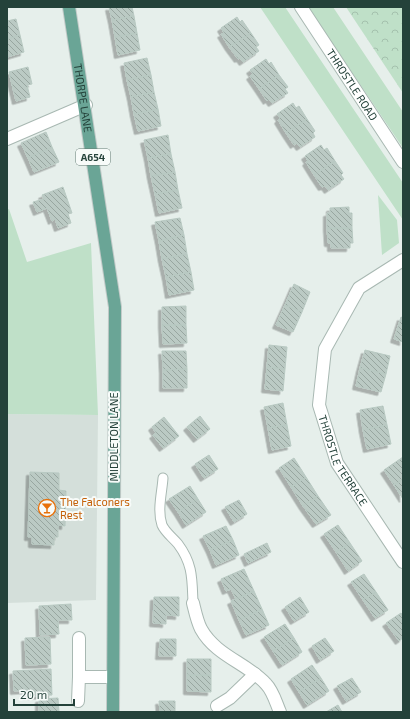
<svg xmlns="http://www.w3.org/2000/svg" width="410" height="719" font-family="'Exo 2',sans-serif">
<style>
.built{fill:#d4dfda}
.green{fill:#bfe0c8}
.park{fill:url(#park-crowns)}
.building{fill:url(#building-back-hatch);stroke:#b8c9c2;filter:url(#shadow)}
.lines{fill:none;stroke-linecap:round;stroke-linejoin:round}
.lane-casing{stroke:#a8b8b2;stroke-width:11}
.street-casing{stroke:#a8b8b2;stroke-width:14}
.primary-casing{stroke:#c2cac8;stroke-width:14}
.lane{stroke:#fff;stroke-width:9}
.street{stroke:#fff;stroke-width:12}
.primary{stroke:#6aa596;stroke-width:12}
.labels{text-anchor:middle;stroke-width:4;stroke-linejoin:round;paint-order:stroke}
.shield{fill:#f7fbf9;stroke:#637a73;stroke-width:1}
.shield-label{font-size:10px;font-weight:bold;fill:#24423a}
.street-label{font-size:11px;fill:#24423a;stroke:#f7fbf9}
.food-label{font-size:11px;fill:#c56008;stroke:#f7fbf9;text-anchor:start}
</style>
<defs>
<pattern id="park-crowns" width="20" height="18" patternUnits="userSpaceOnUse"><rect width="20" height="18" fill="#bfe0c8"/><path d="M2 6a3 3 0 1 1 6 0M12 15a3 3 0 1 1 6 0" fill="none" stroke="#a4c1ad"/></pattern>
<pattern id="building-back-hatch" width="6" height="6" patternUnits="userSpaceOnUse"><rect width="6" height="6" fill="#bbcac4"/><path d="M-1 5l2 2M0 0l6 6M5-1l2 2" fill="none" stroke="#98a6a0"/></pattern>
<filter id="shadow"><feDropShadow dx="-3.5" dy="3.5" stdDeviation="0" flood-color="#0004"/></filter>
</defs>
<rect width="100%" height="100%" fill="#e6efeb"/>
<path class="built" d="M 7,414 L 98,415 L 96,600 L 7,603 Z"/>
<path class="green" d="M 260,7 L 285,7 L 403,183 L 403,220 Z
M 308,7 L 333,7 L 403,112 L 403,148 Z
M 378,195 L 397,220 L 399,243 L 382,255 Z
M 9,209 L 27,262 L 91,243 L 98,415 L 7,414 L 7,210 Z"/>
<path class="park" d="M 346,7 L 403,7 L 403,93 Z"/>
<path class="building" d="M 109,7 L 132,7 L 134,16 L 112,20 Z
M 134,16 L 137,33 L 115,37 L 112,20 Z
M 237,17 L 240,22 L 242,20 L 251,33 L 229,47 L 221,34 L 224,33 L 221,28 Z
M 16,19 L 20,35 L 7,39 L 7,21 Z
M 137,33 L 140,50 L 118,55 L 115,37 Z
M 251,33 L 259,45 L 256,47 L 259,51 L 243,62 L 240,58 L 238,59 L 229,47 Z
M 20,35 L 24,52 L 7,57 L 7,39 Z
M 147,58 L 151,75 L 127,80 L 124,63 Z
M 266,59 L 269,64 L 271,62 L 279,75 L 259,89 L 250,76 L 253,74 L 250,70 Z
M 28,67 L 32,84 L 27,85 L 30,97 L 16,101 L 9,72 Z
M 151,75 L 154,92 L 131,97 L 127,80 Z
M 279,75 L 288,87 L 285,89 L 288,93 L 272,103 L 269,99 L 267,101 L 259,89 Z
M 154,92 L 158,109 L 134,114 L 131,97 Z
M 293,103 L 296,108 L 299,106 L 307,119 L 286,133 L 278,120 L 280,118 L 277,114 Z
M 158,109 L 161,126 L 138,131 L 134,114 Z
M 307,119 L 315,131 L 313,133 L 315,137 L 300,147 L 297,143 L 294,145 L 286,133 Z
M 46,132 L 52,147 L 28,158 L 21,143 Z
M 168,135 L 171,154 L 148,158 L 144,140 Z
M 321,145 L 324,150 L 327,148 L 335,161 L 314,175 L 306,162 L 308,161 L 305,156 Z
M 52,147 L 59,162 L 34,172 L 28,158 Z
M 171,154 L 175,172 L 151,176 L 148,158 Z
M 335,161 L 343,173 L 341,175 L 344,179 L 328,190 L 325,186 L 322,187 L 314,175 Z
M 175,172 L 178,190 L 155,194 L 151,176 Z
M 63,187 L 72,213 L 68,214 L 71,223 L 58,228 L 55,219 L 52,221 L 47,208 L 37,212 L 33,202 L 44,199 L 42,195 Z
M 178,190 L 182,208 L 159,213 L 155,194 Z
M 349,207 L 349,213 L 352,213 L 352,228 L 327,228 L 327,213 L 330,213 L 330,208 Z
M 180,218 L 184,235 L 159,241 L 155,222 Z
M 327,228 L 352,228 L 353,243 L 350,243 L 350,248 L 331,248 L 331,243 L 328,243 Z
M 184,235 L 187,254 L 162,259 L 159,241 Z
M 187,254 L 191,272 L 166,277 L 162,259 Z
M 191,272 L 194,290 L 169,295 L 166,277 Z
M 294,284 L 310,292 L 302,312 L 285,305 Z
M 285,305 L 302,312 L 293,332 L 276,325 Z
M 186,306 L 186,325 L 162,325 L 162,307 Z
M 401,317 L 403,318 L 403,342 L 394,339 Z
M 162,325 L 186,325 L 187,343 L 163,344 Z
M 269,345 L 287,347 L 285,369 L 267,367 Z
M 365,350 L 390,356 L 386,374 L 360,368 Z
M 162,351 L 186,351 L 187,369 L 163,370 Z
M 267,367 L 285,369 L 283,391 L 265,389 Z
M 360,368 L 386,374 L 381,392 L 356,386 Z
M 187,369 L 187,388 L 163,388 L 163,370 Z
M 283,403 L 287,425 L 268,428 L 264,407 Z
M 383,406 L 387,425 L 363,430 L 360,410 Z
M 200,416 L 210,429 L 197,439 L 187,427 Z
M 164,417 L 179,436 L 163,448 L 153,435 L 156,433 L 152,427 Z
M 287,425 L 291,446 L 272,450 L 268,428 Z
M 387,425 L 391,444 L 367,449 L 363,430 Z
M 209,455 L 218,469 L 204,478 L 195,464 Z
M 403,457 L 403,479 L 394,485 L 384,470 Z
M 294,458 L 306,477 L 291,487 L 279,468 Z
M 30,472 L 59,473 L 59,490 L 66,491 L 65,526 L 58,525 L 58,537 L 54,537 L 54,545 L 32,544 L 32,537 L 28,537 Z
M 306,477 L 318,496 L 303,506 L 291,487 Z
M 403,479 L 403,499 L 394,485 Z
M 190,486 L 198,499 L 178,512 L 169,499 Z
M 318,496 L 331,515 L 316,524 L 303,506 Z
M 198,499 L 206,512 L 186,525 L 178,512 Z
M 239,500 L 247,514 L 234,522 L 225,507 Z
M 338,525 L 350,543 L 336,552 L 324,534 Z
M 226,526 L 233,540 L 210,550 L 203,536 Z
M 233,540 L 239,555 L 216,565 L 210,550 Z
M 267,543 L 271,552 L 248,563 L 244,554 Z
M 350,543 L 362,561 L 348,571 L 336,552 Z
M 244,569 L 254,591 L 236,599 L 231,589 L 226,591 L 221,579 Z
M 364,574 L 376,592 L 363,600 L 351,582 Z
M 254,591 L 262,609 L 239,620 L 231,601 Z
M 376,592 L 388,610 L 375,618 L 363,600 Z
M 154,597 L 179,597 L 179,616 L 166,615 L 166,624 L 153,623 Z
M 300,597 L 309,612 L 294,621 L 285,607 Z
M 71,604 L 72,620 L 58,620 L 59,634 L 40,635 L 39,606 Z
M 262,609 L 269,625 L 246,635 L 239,620 Z
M 401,613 L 403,616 L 403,638 L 399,641 L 386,623 Z
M 285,624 L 294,638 L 273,651 L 264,637 Z
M 50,637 L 51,664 L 26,665 L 25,638 Z
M 294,638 L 302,652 L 282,665 L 273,651 Z
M 325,638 L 334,651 L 320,660 L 312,646 Z
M 160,639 L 176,639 L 176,656 L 159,656 Z
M 187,659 L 211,659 L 211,675 L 187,675 Z
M 312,665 L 321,678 L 299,692 L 291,679 Z
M 51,669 L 52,695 L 26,696 L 26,690 L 14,691 L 13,671 Z
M 187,675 L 211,675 L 211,692 L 187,691 Z
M 321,678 L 329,691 L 307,705 L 299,692 Z
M 352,678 L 361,692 L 346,701 L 337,686 Z
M 58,698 L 59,712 L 39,712 L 39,699 Z
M 159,701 L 175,701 L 175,712 L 160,712 Z
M 338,705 L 342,712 L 326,712 Z"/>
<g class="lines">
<g class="lane-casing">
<path id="lane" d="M 163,478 C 162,493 157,510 162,525 C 165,532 173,538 178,544 C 193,564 192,579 193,603"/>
</g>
<g class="street-casing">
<g id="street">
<path id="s1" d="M 301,7 L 403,162"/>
<path d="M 7,139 L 86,105"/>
<path id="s2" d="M 403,260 L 359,288 L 325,349 L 319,405 L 337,463 L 403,562"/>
<path d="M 193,603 C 195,611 197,621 201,629 C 216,656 247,663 266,684 C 273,691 276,703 280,712"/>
<path d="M 79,638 L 79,677 L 113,677"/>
<path d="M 78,701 L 79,677"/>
<path d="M 217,706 L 230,698 L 255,674"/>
</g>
</g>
<g class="primary-casing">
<g id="primary">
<path id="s3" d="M 69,7 L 115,307 L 113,712"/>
</g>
</g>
<use href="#lane" class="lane"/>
<use href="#street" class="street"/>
<use href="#primary" class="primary"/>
</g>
<defs>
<g id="bar-ring" transform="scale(0.9)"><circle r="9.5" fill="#f7fbf9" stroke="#e8710a" stroke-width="1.5"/><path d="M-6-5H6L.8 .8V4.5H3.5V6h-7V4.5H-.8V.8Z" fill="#e8710a"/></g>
</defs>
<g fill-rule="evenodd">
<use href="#bar-ring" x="47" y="508"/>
</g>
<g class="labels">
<rect class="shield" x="76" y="149" width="34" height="16" rx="3"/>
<g class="shield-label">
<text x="93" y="161">A654</text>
</g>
<g class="street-label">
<text dy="4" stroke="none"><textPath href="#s1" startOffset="93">THROSTLE ROAD</textPath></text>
<text dy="4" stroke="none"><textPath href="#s3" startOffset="92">THORPE LANE</textPath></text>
<text transform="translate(114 437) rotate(-90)" y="4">MIDDLETON LANE</text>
<text dy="4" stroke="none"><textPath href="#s2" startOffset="239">THROSTLE TERRACE</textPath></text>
</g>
<g class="food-label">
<text x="60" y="506">The Falconers<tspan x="60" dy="13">Rest</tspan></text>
</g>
</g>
<rect width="410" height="719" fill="none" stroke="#24423a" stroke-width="16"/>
<path d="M14 699v6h60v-6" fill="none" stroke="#24423a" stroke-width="2"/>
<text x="20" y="699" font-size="12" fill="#24423a" stroke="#f7fbf9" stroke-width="3" paint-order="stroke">20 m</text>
</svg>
